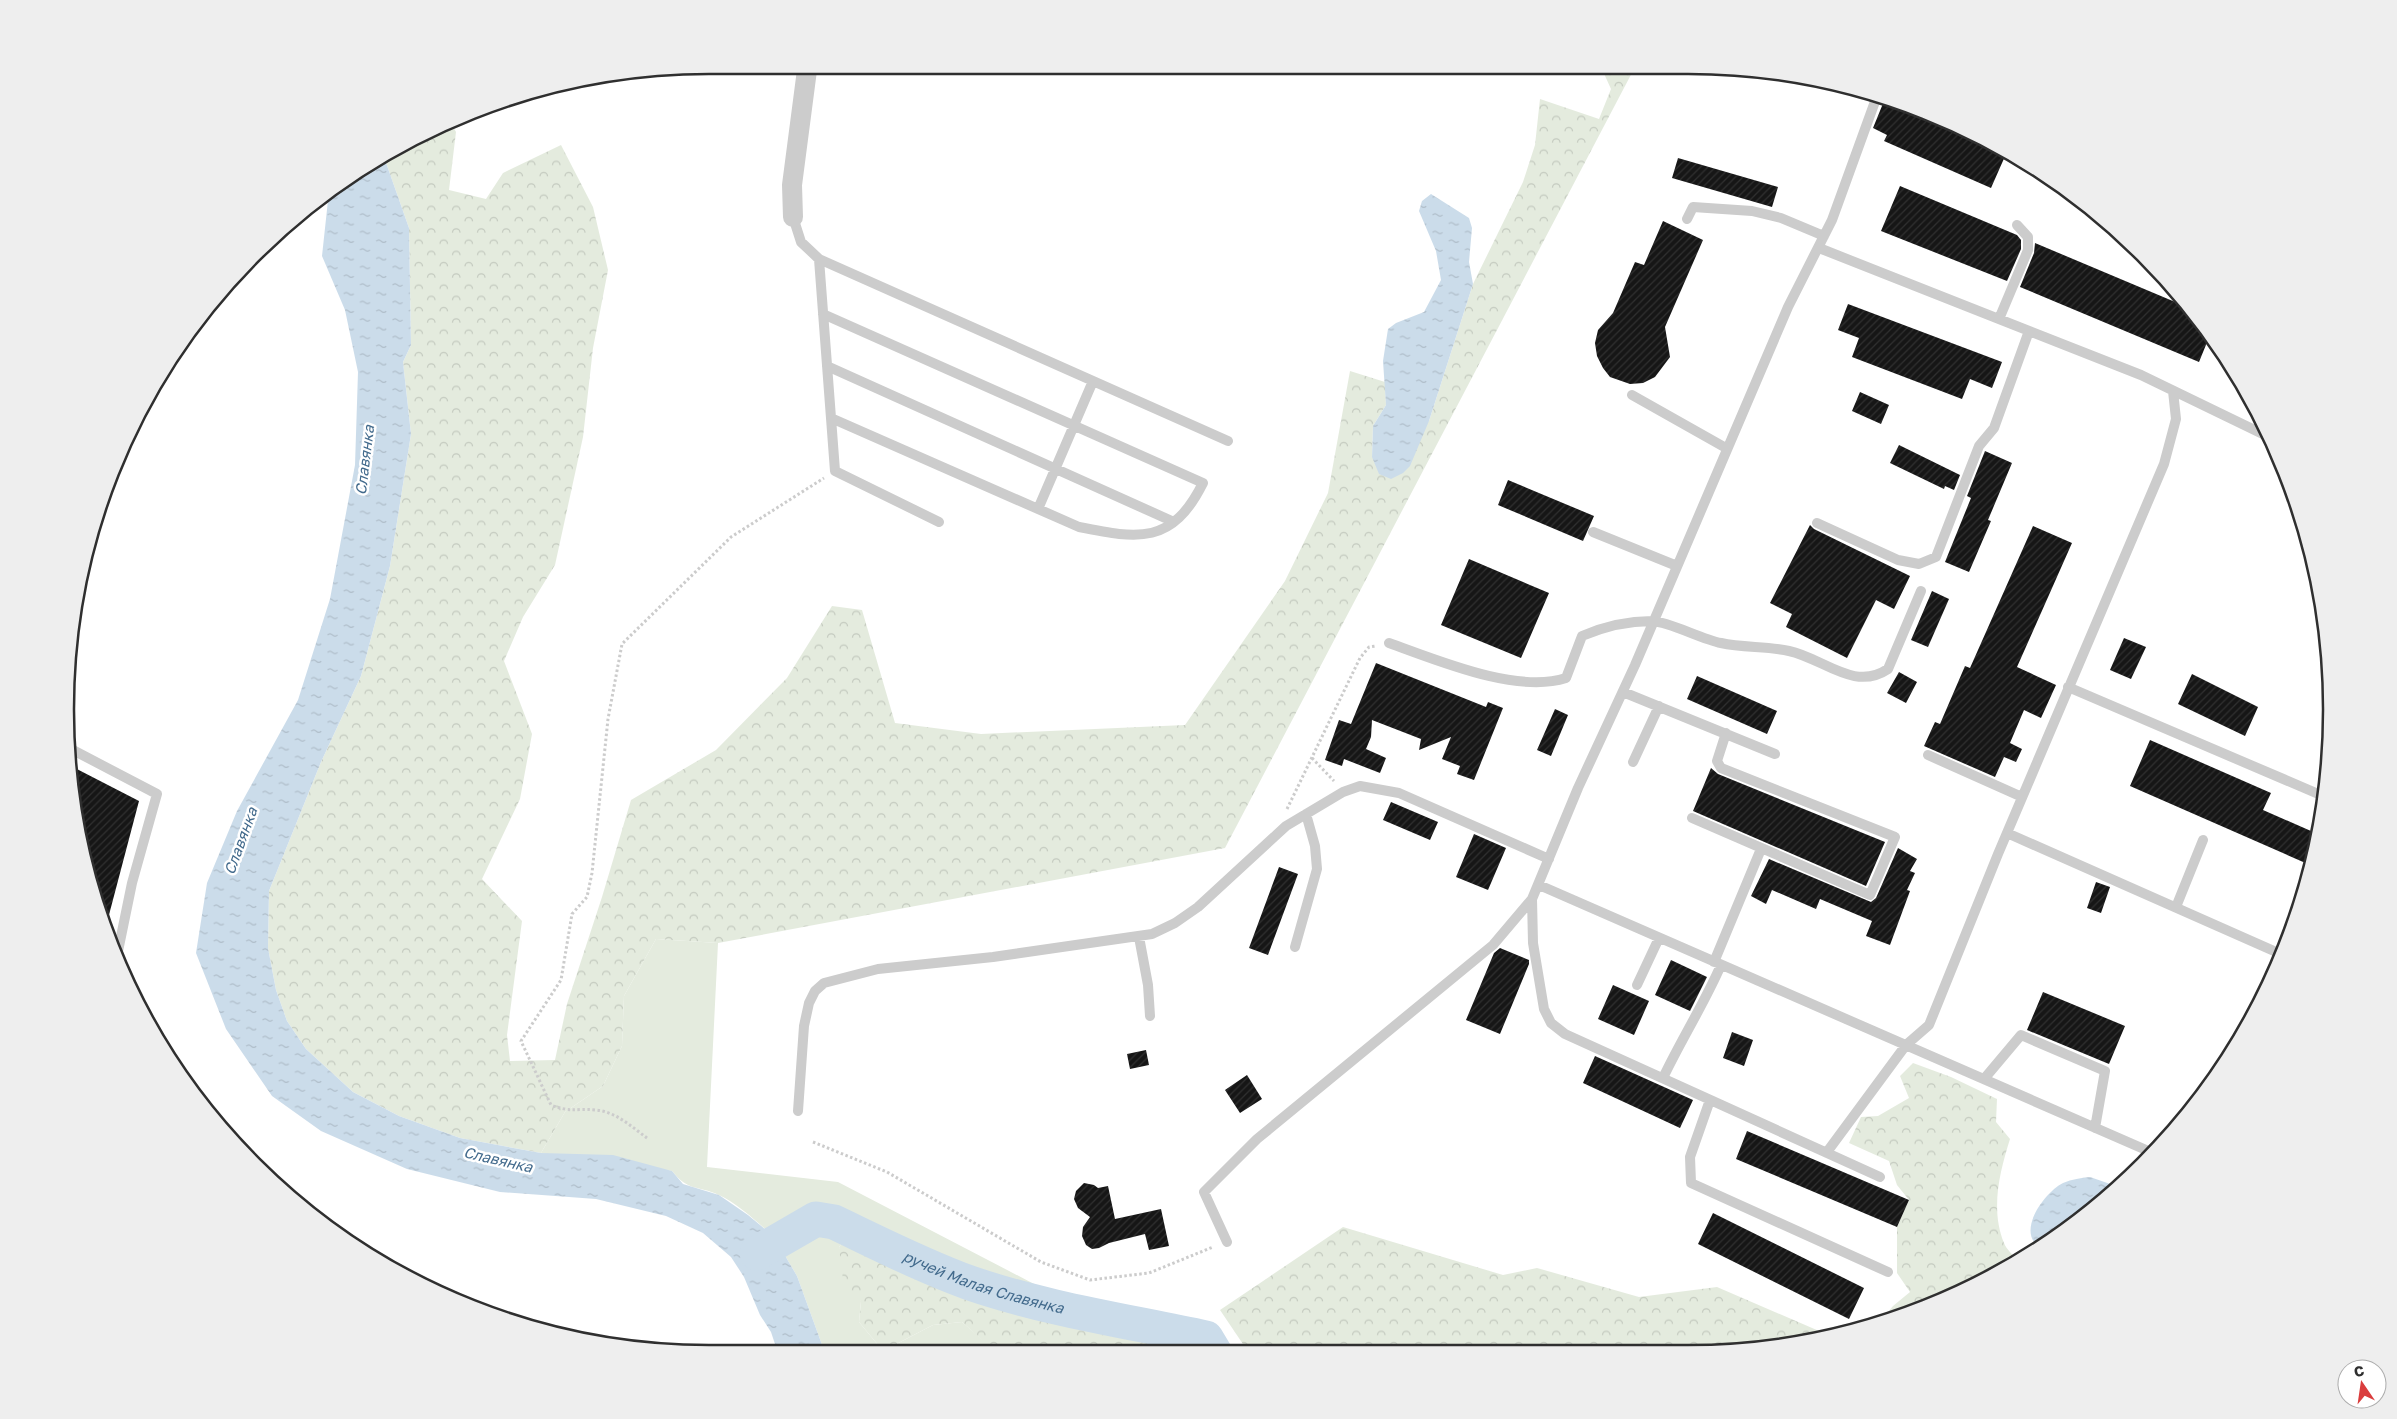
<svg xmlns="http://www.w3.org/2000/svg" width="2397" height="1419" font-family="'Golos Text',sans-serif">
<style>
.green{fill:#e4ebde}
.forest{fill:url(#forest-crowns)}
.water{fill:url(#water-ripples)}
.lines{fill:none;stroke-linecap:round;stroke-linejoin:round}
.river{stroke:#cbdcea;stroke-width:35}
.building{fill:url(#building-hatch)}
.path{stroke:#ccc;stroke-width:3;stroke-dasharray:2.5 2.5;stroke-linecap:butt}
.lane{stroke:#ccc;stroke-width:10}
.street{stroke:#ccc;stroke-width:20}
.labels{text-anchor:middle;stroke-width:5;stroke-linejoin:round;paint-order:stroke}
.water-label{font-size:15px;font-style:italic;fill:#426a8c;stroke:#fff}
.rim{fill:none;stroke:#2f2f2f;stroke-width:2.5}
</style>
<defs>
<pattern id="forest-crowns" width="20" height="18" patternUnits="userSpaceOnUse" patternTransform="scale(1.25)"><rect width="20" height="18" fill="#e4ebde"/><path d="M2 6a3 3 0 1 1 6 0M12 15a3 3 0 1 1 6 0" fill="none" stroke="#c4cabf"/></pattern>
<pattern id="water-ripples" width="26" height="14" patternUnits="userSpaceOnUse" patternTransform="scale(1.25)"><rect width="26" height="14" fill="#cbdcea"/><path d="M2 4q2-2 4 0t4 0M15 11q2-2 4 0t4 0" fill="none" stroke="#afbdc9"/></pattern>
<pattern id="building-hatch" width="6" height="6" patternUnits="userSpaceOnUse" patternTransform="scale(1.25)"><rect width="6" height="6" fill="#161616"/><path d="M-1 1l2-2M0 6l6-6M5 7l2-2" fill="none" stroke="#303030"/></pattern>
</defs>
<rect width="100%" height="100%" fill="#fff"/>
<path class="green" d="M 656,939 L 718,943 L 707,1167 L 838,1182 L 1036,1285 L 971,1271 L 886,1237 L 840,1214 L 812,1214 L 794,1221 L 772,1235 C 756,1221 738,1204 719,1195 C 697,1185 689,1192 672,1171 L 541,1153 L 565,1112 L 603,1086 L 622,1046 L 624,996 Z
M 827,1226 L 848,1235 L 839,1247 L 861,1301 L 859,1322 L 883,1351 L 933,1325 L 962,1322 L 994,1350 L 1006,1353 L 825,1353 L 797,1276 L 780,1247 C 795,1235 809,1228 827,1226 Z"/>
<path class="forest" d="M 1601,67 L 1635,67 L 1225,848 L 718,943 L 656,939 L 624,996 L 622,1046 L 603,1086 L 565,1112 L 541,1153 L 460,1138 L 399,1116 L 353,1092 L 306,1049 L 287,1021 L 276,990 L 268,948 L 269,891 L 321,762 L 361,676 L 390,566 L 411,434 L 403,362 L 411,345 L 409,228 L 384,157 L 424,132 L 450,121 L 456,132 L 449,190 L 486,199 L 503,173 L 561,145 L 593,207 L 608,270 L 593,348 L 583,437 L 555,565 L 523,617 L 504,661 L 532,734 L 520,799 L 482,879 L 522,921 L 507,1035 L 510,1061 L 555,1060 L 567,1004 L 602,897 L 631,800 L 716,750 L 787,678 L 832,606 L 862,610 L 895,723 L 981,734 L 1185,725 L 1285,581 L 1328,493 L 1350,371 L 1385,382 L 1386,405 L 1373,426 L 1372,457 L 1429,421 L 1473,284 L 1523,182 L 1535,145 L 1540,99 L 1599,119 L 1611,89 Z
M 1913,1063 L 1951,1077 L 1997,1099 L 1996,1122 L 2010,1139 C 2000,1171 1990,1209 2004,1243 C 2006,1249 2014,1256 2019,1261 L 2010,1268 L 1894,1320 L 1879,1323 L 1893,1306 L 1910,1292 L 1897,1273 L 1897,1227 L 1909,1200 L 1897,1185 L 1889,1161 L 1849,1143 L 1861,1117 L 1878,1116 L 1909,1098 L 1900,1076 Z
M 1343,1227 L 1503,1275 L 1537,1268 L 1639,1297 L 1717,1287 L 1826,1334 L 1730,1353 L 1249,1353 L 1220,1310 Z
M 848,1235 L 965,1290 L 1104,1326 L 1201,1348 L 1201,1353 L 1006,1353 L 994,1351 L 962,1322 L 933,1325 L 883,1351 L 859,1322 L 861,1301 L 844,1288 L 839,1247 Z"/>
<path class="water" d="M 384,157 L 409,228 L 411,345 L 403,362 L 411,434 L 390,566 L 361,676 L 321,762 L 269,891 L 268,948 L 276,990 L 287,1021 L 306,1049 L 353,1092 L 399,1116 L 460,1138 L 541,1153 L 613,1155 L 672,1171 L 683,1184 L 719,1195 L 748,1215 L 772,1235 L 780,1247 L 797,1276 L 825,1353 L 778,1353 L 771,1332 L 760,1315 L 744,1277 L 731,1257 L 703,1233 L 666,1216 L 596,1199 L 500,1192 L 407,1169 L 321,1131 L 272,1096 L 226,1029 L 196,953 L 207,883 L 237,811 L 298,700 L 330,599 L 355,465 L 358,372 L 345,310 L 322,256 L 329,191 Z
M 1431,194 L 1469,218 L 1472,228 L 1469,262 L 1473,284 L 1429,421 L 1410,466 L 1403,473 L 1391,479 L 1379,474 L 1372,457 L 1373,426 L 1386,405 L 1383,361 L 1388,329 L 1396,323 L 1424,312 L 1441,280 L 1436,251 L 1419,211 L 1422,201 Z
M 2090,1177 L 2116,1186 L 2038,1246 C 2017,1230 2045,1192 2063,1183 C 2072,1179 2081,1178 2090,1177 Z"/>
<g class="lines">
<path class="river" id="s1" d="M 757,1253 L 816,1219 L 834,1222 C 878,1243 923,1266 970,1283 C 1046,1309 1127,1321 1206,1338 L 1215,1353"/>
</g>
<path class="building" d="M 1884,101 L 1925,120 L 1927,115 L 2006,154 L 1991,188 L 1884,141 L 1887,135 L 1873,128 Z
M 1678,158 L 1778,187 L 1772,207 L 1672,178 Z
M 1900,186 L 2017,235 L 2021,240 L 2021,249 L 2007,281 L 1881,231 Z
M 1663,221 L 1703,240 L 1665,327 L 1670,357 L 1655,377 L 1643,383 L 1630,384 L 1610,377 L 1603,368 L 1597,356 L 1595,343 L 1598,330 L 1613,313 L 1635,262 L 1644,265 Z
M 2035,243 L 2187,307 L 2210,335 L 2199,362 L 2020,287 L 2034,253 Z
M 1848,304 L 2002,362 L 1992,388 L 1970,379 L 1962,399 L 1852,357 L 1859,338 L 1838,330 Z
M 1860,392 L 1889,405 L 1881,424 L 1852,411 Z
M 1899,445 L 1960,475 L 1954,490 L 1945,486 L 1944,489 L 1890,463 Z
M 1985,451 L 2012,463 L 1988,520 L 1991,521 L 1969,572 L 1945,562 L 1971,498 L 1967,496 Z
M 1508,480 L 1594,516 L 1583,541 L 1498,505 Z
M 1810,525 L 1814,529 L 1910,576 L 1894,609 L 1876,600 L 1847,658 L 1786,627 L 1792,614 L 1770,603 Z
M 2033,526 L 2072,543 L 2017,667 L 2056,685 L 2041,718 L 2024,710 L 2010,743 L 2022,749 L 2016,762 L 2004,757 L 1995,777 L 1924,746 L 1935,722 L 1940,724 L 1965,666 L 1970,668 Z
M 1469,559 L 1549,593 L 1521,658 L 1441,625 Z
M 1932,591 L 1949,599 L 1928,647 L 1911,640 Z
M 2124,638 L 2146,647 L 2131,679 L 2110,670 Z
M 1376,663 L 1486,707 L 1488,702 L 1503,708 L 1474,780 L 1457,774 L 1460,766 L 1442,759 L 1451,737 L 1419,750 L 1421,739 L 1372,720 L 1371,737 L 1366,749 L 1386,758 L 1380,773 L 1344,759 L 1342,766 L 1325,760 L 1339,720 L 1351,724 Z
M 1899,672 L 1917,682 L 1906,703 L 1887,693 Z
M 2192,674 L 2258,707 L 2245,736 L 2178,704 Z
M 1697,676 L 1777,711 L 1767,734 L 1687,699 Z
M 1555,709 L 1568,715 L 1551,756 L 1537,750 Z
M 2150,740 L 2271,793 L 2263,810 L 2320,835 L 2310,865 L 2130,786 Z
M 71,766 L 139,801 L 105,930 L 99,917 L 77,835 Z
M 1711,768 L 1718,774 L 1885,842 L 1866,886 L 1693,811 Z
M 1391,802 L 1438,822 L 1430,840 L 1383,820 Z
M 1474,834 L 1506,848 L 1488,890 L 1456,877 Z
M 1898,848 L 1917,859 L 1910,871 L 1915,873 L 1907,890 L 1910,891 L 1890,945 L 1866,936 L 1872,921 L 1820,899 L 1816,909 L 1772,890 L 1766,904 L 1751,896 L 1769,859 L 1871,902 L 1876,898 Z
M 1279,867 L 1298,874 L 1268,955 L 1249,948 Z
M 2096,882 L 2110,887 L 2101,913 L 2087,908 Z
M 1500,948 L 1529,960 L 1529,964 L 1500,1034 L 1466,1020 L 1494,953 Z
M 1671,960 L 1707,977 L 1690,1011 L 1655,995 Z
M 1613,985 L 1649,1001 L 1634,1035 L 1598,1019 Z
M 2043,992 L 2125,1026 L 2109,1064 L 2027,1030 Z
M 1732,1032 L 1753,1040 L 1744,1066 L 1723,1058 Z
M 1146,1050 L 1149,1065 L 1130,1069 L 1127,1054 Z
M 1595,1056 L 1693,1100 L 1680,1128 L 1583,1083 Z
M 1247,1075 L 1262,1099 L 1240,1113 L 1225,1090 Z
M 1747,1131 L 1909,1200 L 1897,1227 L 1736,1159 Z
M 1084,1183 L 1094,1185 L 1098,1188 L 1108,1186 L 1115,1219 L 1161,1209 L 1169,1246 L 1149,1250 L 1145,1234 L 1109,1243 L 1099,1248 L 1092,1249 L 1086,1245 L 1082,1236 L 1083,1227 L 1090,1217 L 1078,1208 L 1074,1199 L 1076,1191 Z
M 1713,1213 L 1864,1288 L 1849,1319 L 1698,1244 Z"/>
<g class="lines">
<path class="path" d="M 1312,758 L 1334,781
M 1287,809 L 1360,658 L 1369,647 L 1376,646
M 647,1138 C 632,1127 615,1111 595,1110 C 575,1108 572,1113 551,1105 L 521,1041 L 561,980 L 572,914 L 587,897 L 592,873 L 608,719 L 622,644 L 731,537 L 824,478
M 813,1142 L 887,1172 L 1041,1262 L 1090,1280 L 1149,1273 L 1213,1247"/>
<path class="lane" d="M 1877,96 L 1832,220 L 1788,307 L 1635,665 L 1578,788 L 1532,899 L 1533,943 L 1544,1009 L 1551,1023 L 1565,1034 L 1880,1177
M 793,217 L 801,242 L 819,259 L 1228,441
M 1687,219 L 1693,207 L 1752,211 L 1781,218 L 1824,236
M 1819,248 L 2141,375 L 2269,437
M 819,259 L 835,471 L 939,522
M 823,314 L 1203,483 C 1172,545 1139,539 1079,527 L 831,418
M 1999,319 L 2028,250 L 2028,237 L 2017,225
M 827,366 L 1174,522
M 1632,395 L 1726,448
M 1038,509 L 1093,381
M 1817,523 L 1898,560 L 1919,564 L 1936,557 L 1979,446 L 1994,428 L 2029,331
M 1593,532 L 1677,566
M 1389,643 C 1437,660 1516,694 1566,678 L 1582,636 C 1603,627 1629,621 1652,621 C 1670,622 1701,639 1721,643 C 1743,648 1767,646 1789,651 C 1823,658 1854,692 1888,669 L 1921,591
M 2068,687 L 2323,796
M 1623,692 L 1775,754
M 69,748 L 157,794 L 132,883 L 117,956
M 1928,755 L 2022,797
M 1633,762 L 1659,706
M 1692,818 L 1870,895 L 1895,837 L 1721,768 L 1717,761 L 1726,733
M 2007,833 L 2283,955
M 1539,885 L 2153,1153
M 2176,907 L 2203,840
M 1139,937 L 1148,985 L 1150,1016
M 1295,947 L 1317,869 L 1315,846 L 1306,814
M 1714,962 L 1761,849
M 1637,985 L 1659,938
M 1663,1078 C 1681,1040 1704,1004 1721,965
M 1984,1079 L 2021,1035 L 2105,1071 L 2095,1128
M 1710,1100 L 1690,1157 L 1691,1183 L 1888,1272
M 798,1111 L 804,1026 L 809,1003 L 815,991 L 824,983 L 878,969 L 993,957 L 1152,934 L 1175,923 L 1198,907 L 1286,826 L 1343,792 L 1360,786 L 1399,793 L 1549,859
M 1827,1152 L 1906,1045 L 1929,1025 L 1998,854 L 2164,464 L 2176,419 L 2173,391
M 1227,1242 L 1204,1192 L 1257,1139 L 1493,945 L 1532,899"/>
<path class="street" d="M 793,217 L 792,185 L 807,70"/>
</g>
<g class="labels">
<g class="water-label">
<text transform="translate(365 460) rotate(-83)" y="5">Славянка</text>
<text transform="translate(241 841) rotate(-70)" y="5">Славянка</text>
<text transform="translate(498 1160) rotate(13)" y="5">Славянка</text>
<text dy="5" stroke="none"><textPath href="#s1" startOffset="248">ручей Малая Славянка</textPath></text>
</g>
</g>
<path d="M0 0H2397V1419H0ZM709 74H1688A635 635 0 0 1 2323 709V710A635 635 0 0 1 1688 1345H709A635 635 0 0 1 74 710V709A635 635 0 0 1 709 74Z" fill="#eee" fill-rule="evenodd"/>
<path class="rim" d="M709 74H1688A635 635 0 0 1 2323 709V710A635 635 0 0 1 1688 1345H709A635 635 0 0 1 74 710V709A635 635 0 0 1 709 74Z"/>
<g transform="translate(2362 1384) rotate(347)"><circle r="24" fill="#ffffff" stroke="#acacac"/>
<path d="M0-4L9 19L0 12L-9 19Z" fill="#da3d3d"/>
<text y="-8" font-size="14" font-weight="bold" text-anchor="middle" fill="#2f2f2f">С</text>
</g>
</svg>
